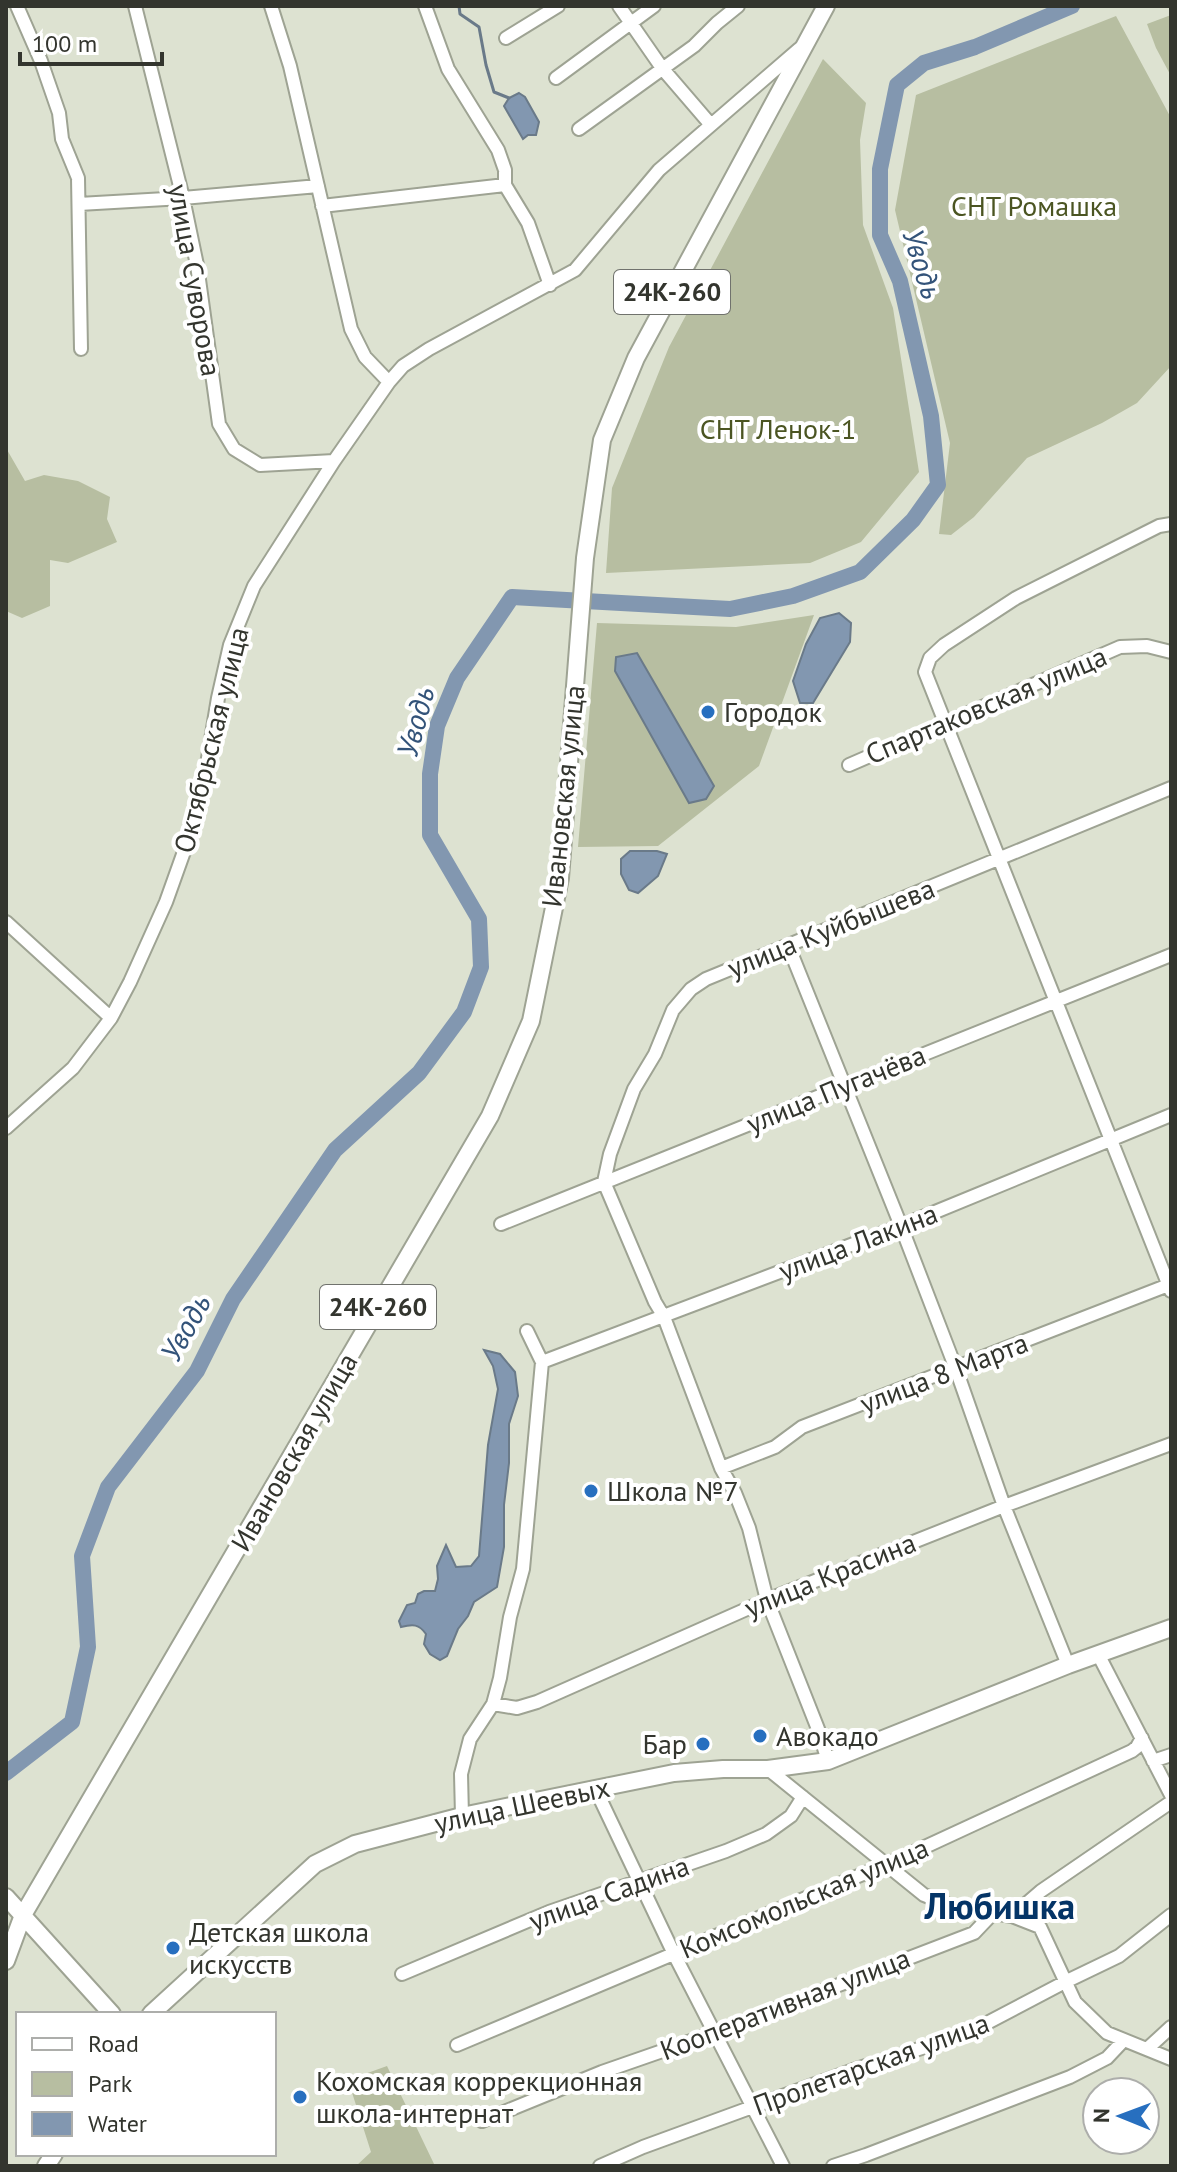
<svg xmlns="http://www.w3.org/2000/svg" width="1177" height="2172" font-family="'PT Sans',sans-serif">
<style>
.green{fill:#b7bea1}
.water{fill:#8297b0;stroke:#6a7a89;stroke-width:2}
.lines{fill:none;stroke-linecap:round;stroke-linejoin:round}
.stream{stroke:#6a7a89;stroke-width:3}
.river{stroke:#8297b0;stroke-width:16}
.minor-casing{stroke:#9ea393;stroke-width:16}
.major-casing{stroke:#9ea393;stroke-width:20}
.minor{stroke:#fff;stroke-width:12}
.major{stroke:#fff;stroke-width:16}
.poi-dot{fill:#276fbf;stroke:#fff;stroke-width:3}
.labels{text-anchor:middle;stroke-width:8;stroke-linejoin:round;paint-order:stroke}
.shield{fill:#fff;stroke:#70726d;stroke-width:2}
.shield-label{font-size:26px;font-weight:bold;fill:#33352e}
.park-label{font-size:28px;fill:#4b5522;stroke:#fff}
.street-label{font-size:28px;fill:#33352e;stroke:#fff}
.poi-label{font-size:28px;fill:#33352e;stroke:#fff;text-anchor:start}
.water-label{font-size:30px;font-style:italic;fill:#335379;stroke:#fff}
.district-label{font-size:36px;font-weight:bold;fill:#043466;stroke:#fff}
</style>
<rect width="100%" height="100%" fill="#dde2d1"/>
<path class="green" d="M 1171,15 L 1171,76 L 1156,48 L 1147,24 Z
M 1116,16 L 1171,118 L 1171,366 L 1137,403 L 1102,423 L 1027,458 L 974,517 L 951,535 L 939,534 L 950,443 L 895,210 L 916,95 Z
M 823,59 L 866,103 L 860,140 L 863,225 L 893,308 L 919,472 L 861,542 L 810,563 L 606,573 L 612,488 L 669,347 Z
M 6,448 L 25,481 L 44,475 L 78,481 L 110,497 L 107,519 L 117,542 L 68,563 L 50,560 L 50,606 L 22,618 L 6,611 Z
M 814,615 L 759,766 L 658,846 L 578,847 L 597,623 L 736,627 Z
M 387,2066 L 435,2166 L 356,2166 L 371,2152 L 348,2080 Z"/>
<path class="water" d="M 519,93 L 525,97 L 539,122 L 536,135 L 528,135 L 523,139 L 504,106 L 509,98 Z
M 839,613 L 851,623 L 850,642 L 813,703 L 800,703 L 793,681 L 806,644 L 820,618 Z
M 637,653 L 714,786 L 706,799 L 689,803 L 615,671 L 616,657 Z
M 630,851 L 657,851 L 667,854 L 658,876 L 638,893 L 629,890 L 621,874 L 621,859 Z
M 484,1350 L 500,1354 L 515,1372 L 518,1396 L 509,1424 L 509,1463 L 504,1505 L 504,1547 L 497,1587 L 474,1602 L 468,1616 L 458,1629 L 447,1656 L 440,1660 L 430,1654 L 424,1644 L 426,1634 C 419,1624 413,1624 401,1627 L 399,1621 L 407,1605 L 415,1603 L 418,1594 L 424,1591 L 435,1591 L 438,1579 L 437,1566 L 446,1545 L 456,1567 L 471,1566 L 479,1556 L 488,1445 L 498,1389 L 493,1366 Z"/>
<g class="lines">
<path class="stream" d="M 459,6 L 460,14 L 479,27 L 486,65 L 494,92 L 509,98"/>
<path class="river" d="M 6,1773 L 72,1722 L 88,1647 L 82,1556 L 108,1487 L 197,1371 L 233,1299 L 335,1150 L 419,1073 L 464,1012 L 481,967 L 479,919 L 430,835 L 430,774 L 437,726 L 457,678 L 512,597 L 730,609 L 793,596 L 860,572 L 913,520 L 938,485 L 931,416 L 900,281 L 880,235 L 880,169 L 897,85 L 924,63 L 975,47 L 1072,6"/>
<g class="minor-casing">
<path id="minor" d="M 17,6 L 41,61 L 59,113 L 62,139 L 78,178 L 81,349
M 135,6 L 183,198 L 197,265 L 219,424 L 234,449 L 260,465 L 334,461
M 271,6 L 290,66 L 351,329 L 365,357 L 389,382
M 425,6 L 448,69 L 498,150 L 505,170 L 505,185 L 528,223 L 550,285
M 619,6 L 662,68 L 711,125
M 506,38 L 558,6
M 556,78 L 654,6
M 579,129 L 694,46 L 717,23 L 738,6
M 79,204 L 183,198 L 318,186
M 322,206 L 505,185
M 1171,524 L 1159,526 L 1016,598 L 944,645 L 930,658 L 925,672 L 1171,1291
M 849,765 L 1120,647 L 1147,646 L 1171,652
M 6,922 L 111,1018
M 788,945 L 901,1226 L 956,1369 L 1004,1506 L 1068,1665
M 6,1128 L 73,1068 L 111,1018 L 130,982 L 166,902 L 191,832 L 207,764 L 218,698 L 230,645 L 254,586 L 334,461 L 389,382 L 403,366 L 429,349 L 575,270 L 659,170 L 799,49
M 501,1224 L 1171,955
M 542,1362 L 901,1226 L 1171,1115
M 721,1468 L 775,1447 L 802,1427 L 1171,1284
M 1098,1654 L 1171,1795
M 493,1704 L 517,1708 L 537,1702 L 767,1600 L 1004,1506 L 1171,1444
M 828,1761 L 818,1729 L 767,1600 L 749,1528 L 735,1493 L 721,1468 L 664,1317 L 655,1302 L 604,1182 L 610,1154 L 634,1089 L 655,1054 L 673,1010 L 691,989 L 706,979 L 1171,788
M 1153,1761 L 1171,1755
M 768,1769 L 924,1895 L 954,1907 L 1012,1916 L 1040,1927 L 1075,2002 L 1107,2033 L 1171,2059
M 595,1788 L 674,1954 L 783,2166
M 462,1816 L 461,1774 L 470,1739 L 493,1704 L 500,1678 L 510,1617 L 523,1569 L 542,1362 L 527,1331
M 1012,1916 L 1041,1891 L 1171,1802
M 402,1974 L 549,1912 L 726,1851 L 766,1834 L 791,1816 L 803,1797
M 457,2045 L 901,1858 L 1132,1751 L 1137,1747 L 1142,1738
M 1147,2049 L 1171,2027
M 482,2121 L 602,2072 L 714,2033 L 974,1933 L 993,1913
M 600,2166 L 643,2147 L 859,2068 L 966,2034 L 1065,1982 L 1119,1956 L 1171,1915
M 833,2166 L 866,2155 L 1070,2077 L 1107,2058 L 1124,2040"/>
</g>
<g class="major-casing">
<path id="major" d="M 6,1897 L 112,2014
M 6,1961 L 23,1915 L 490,1116 L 531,1021 L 560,878 L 585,558 L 602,440 L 636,358 L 826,6
M 151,2014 L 315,1864 L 355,1844 L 462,1816 L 674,1773 L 723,1769 L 768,1769 L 828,1761 L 1068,1665 L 1171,1628
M 46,2166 L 54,2154"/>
</g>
<use href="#minor" class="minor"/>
<use href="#major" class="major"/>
</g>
<g class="poi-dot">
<circle cx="708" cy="712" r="8"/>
<circle cx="591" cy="1491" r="8"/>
<circle cx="760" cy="1736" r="8"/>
<circle cx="703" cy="1744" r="8"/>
<circle cx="173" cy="1948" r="8"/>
<circle cx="300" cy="2097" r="8"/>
</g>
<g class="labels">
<g class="shield">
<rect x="614" y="270" width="116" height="44" rx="6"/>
<rect x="320" y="1285" width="116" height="44" rx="6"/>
</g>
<g class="shield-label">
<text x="672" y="301">24К-260</text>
<text x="378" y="1316">24К-260</text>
</g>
<g class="park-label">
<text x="1034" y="216">СНТ Ромашка</text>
<text x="778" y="439">СНТ Ленок-1</text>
</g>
<g class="street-label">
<text transform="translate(195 280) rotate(80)" y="10">улица Суворова</text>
<text transform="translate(986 705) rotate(-23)" y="10">Спартаковская улица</text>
<text transform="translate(211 740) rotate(-76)" y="10">Октябрьская улица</text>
<text transform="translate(563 796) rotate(-84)" y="10">Ивановская улица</text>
<text transform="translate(831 928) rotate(-22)" y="10">улица Куйбышева</text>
<text transform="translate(836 1089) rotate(-22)" y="10">улица Пугачёва</text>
<text transform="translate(858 1242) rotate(-21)" y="10">улица Лакина</text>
<text transform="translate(944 1373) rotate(-21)" y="10">улица 8 Марта</text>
<text transform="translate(294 1452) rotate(-60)" y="10">Ивановская улица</text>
<text transform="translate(830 1575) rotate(-22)" y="10">улица Красина</text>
<text transform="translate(522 1805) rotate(-12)" y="10">улица Шеевых</text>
<text transform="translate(609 1893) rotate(-20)" y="10">улица Садина</text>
<text transform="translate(804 1898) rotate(-23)" y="10">Комсомольская улица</text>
<text transform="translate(785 2004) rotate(-21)" y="10">Кооперативная улица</text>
<text transform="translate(871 2064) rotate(-20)" y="10">Пролетарская улица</text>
</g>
<g class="poi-label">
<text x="724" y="722">Городок</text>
<text x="607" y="1501">Школа №7</text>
<text x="776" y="1746">Авокадо</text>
<text x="687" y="1754" text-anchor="end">Бар</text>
<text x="189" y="1942">Детская школа<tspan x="189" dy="32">искусств</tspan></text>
<text x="316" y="2091">Кохомская коррекционная<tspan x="316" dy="32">школа-интернат</tspan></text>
</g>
<g class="water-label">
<text transform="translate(922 264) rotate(73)" y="10">Уводь</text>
<text transform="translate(416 722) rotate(-75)" y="10">Уводь</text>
<text transform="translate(186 1328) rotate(-61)" y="10">Уводь</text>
</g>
<g class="district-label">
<text x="1000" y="1919">Любишка</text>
</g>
</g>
<rect width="1177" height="2172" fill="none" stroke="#33352e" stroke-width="16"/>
<rect x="16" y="2012" width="260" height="144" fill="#ffffff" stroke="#adaeab" stroke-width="2"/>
<rect x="32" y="2038" width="40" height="12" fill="#ffffff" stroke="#adaeab" stroke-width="2"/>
<text x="88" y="2052" font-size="24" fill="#33352e">Road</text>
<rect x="32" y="2072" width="40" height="24" fill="#b7bea1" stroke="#adaeab" stroke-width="2"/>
<text x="88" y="2092" font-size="24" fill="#33352e">Park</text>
<rect x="32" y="2112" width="40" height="24" fill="#8297b0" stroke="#adaeab" stroke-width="2"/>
<text x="88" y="2132" font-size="24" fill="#33352e">Water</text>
<g transform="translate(1121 2116) rotate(271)"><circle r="38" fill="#ffffff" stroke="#adaeab" stroke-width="2"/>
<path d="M0-6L14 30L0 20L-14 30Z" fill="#276fbf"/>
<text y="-12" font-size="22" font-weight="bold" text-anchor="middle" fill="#33352e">N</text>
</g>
<path d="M20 52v12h142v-12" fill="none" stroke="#33352e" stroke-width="4"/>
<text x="32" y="52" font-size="24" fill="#33352e" stroke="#ffffff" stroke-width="6" paint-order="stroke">100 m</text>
</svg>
